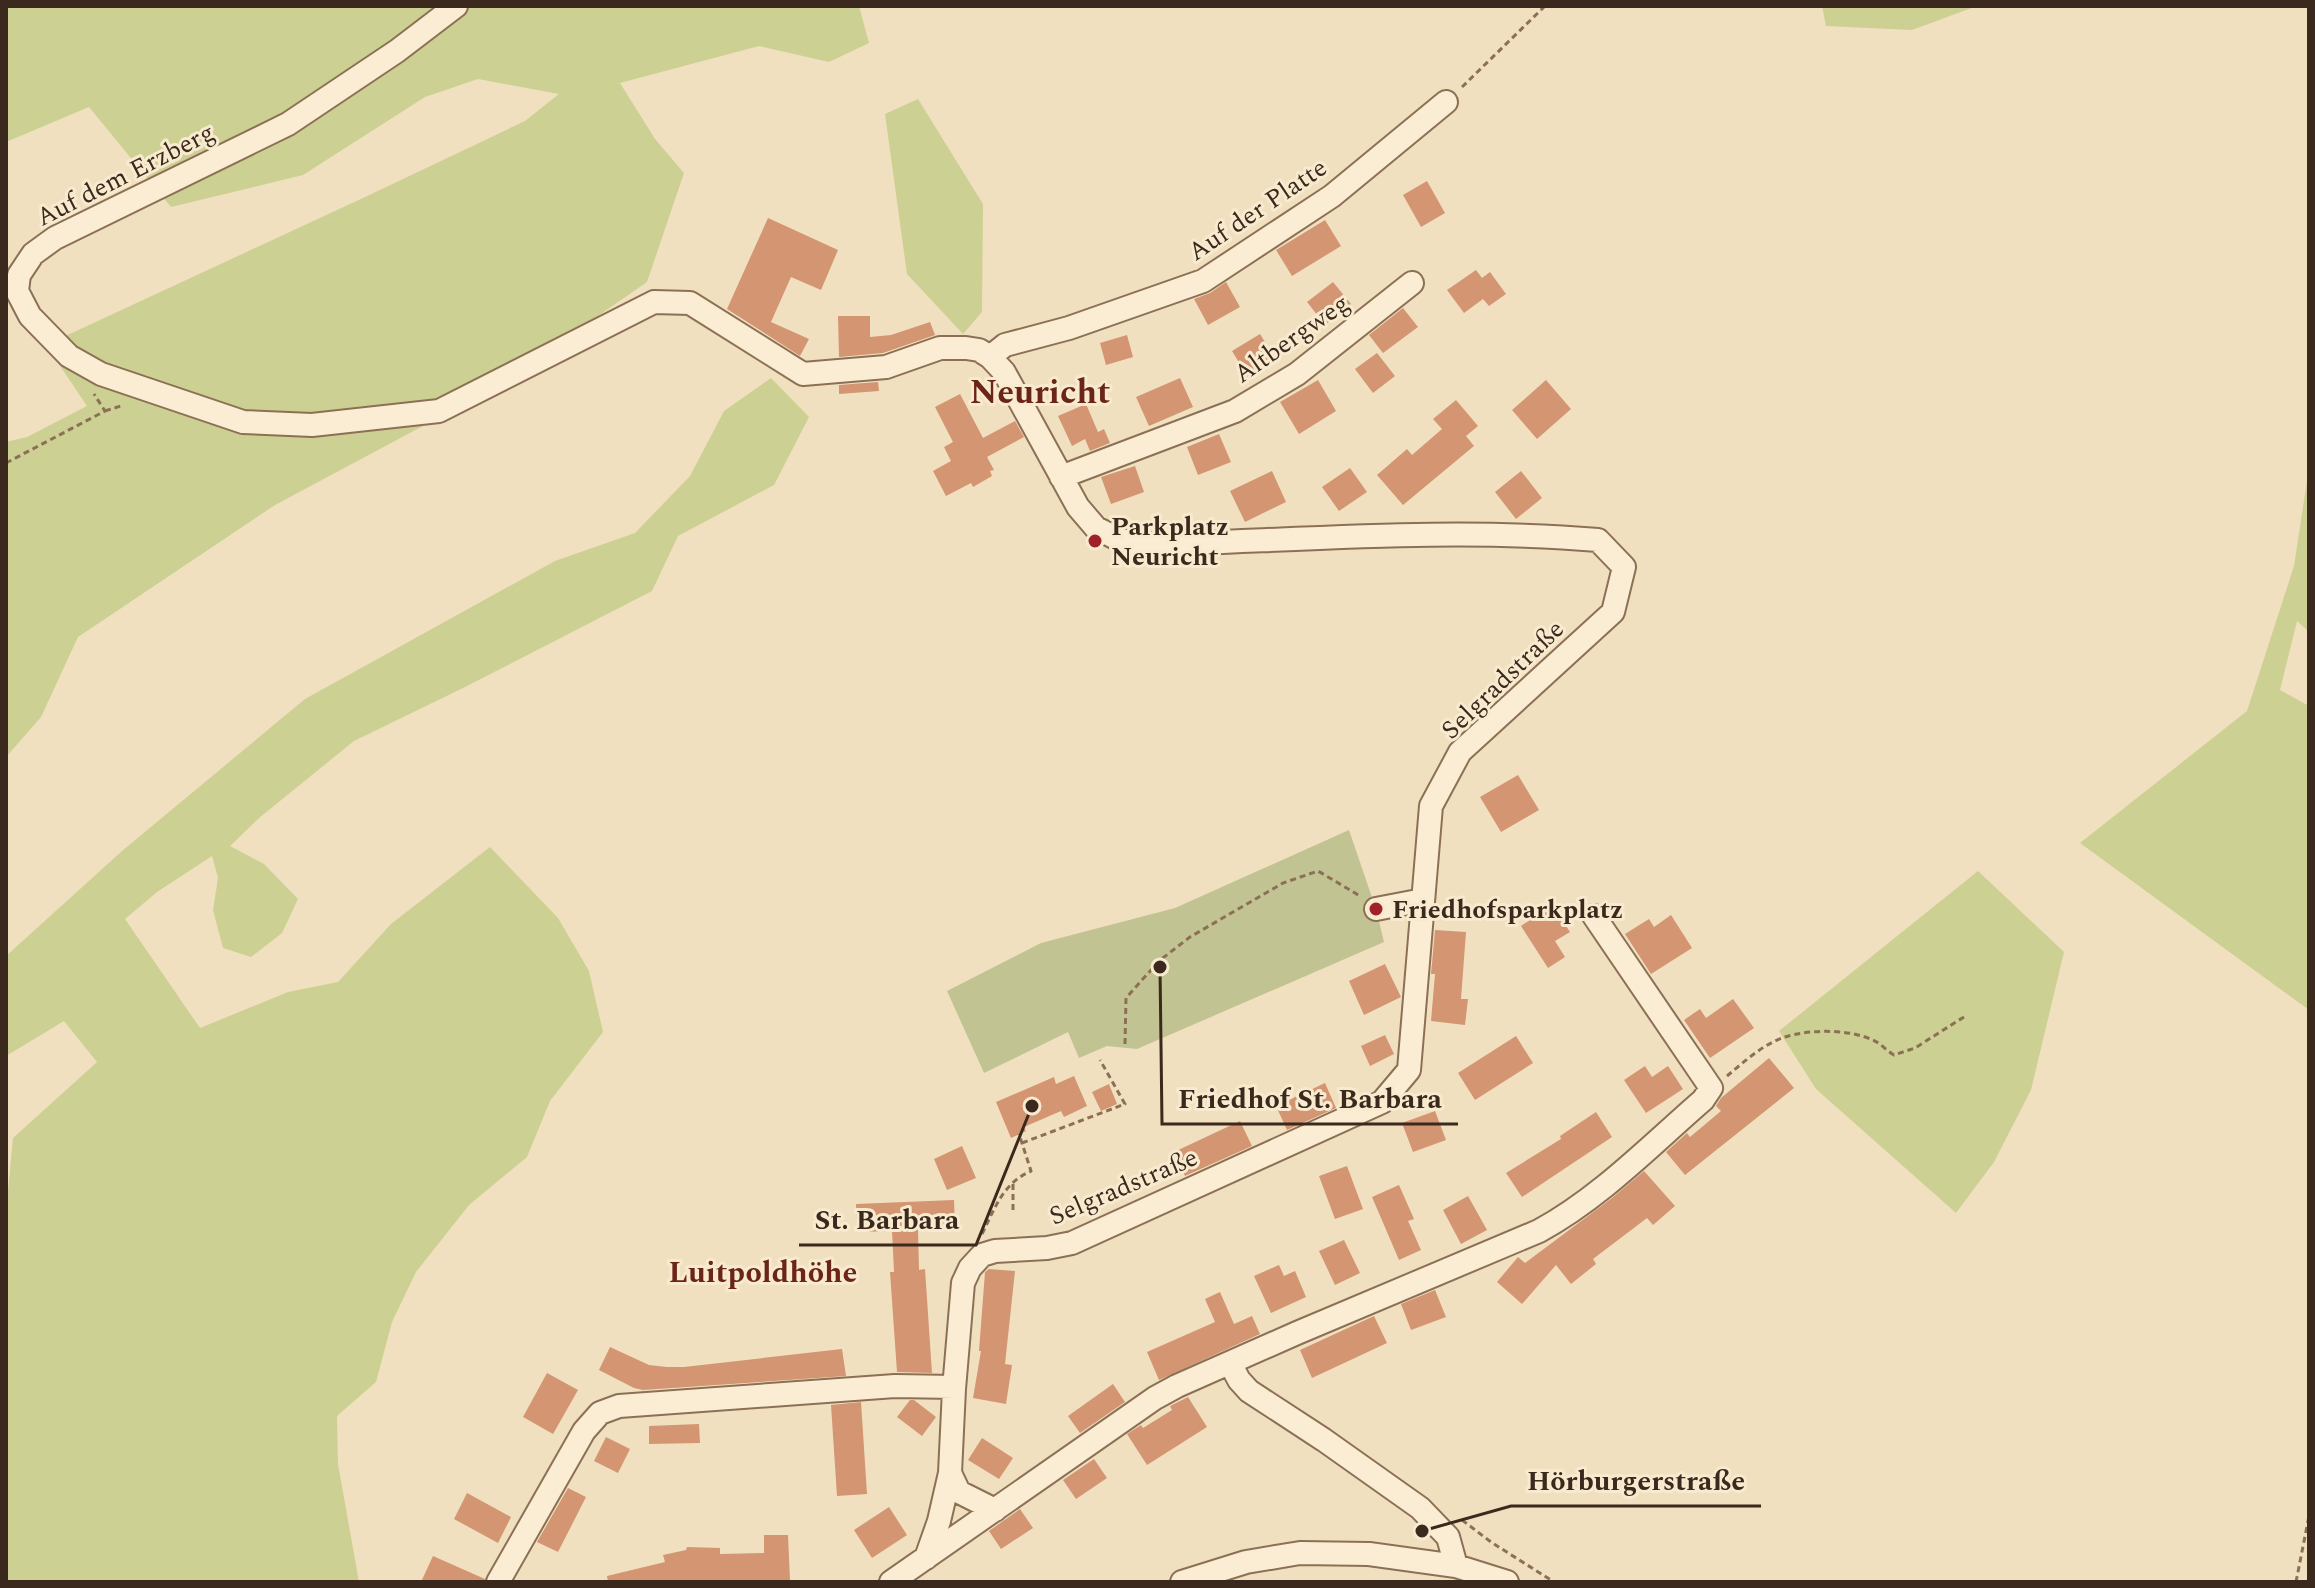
<svg xmlns="http://www.w3.org/2000/svg" width="2315" height="1588" font-family="Spectral,serif">
<style>
.green{fill:#ccd092}
.cemetery{fill:#c1c492}
.building{fill:#d39572}
.lines{fill:none;stroke-linecap:round;stroke-linejoin:round}
.minor-casing{stroke:#8c7056;stroke-width:26}
.path{stroke:#8c7056;stroke-width:3;stroke-dasharray:6 4;stroke-linecap:butt}
.minor{stroke:#fbedd3;stroke-width:22}
.poi-dot{fill:#9f2129;stroke:#f8eacf;stroke-width:3}
.labels{text-anchor:middle;stroke-width:6;stroke-linejoin:round;paint-order:stroke}
.street-label{font-size:26px;fill:#3a291c;stroke:#f8eacf}
.poi-label{font-size:26px;font-weight:bold;fill:#3a291c;stroke:#f8eacf;text-anchor:start}
.quarter-label{font-size:30px;font-weight:bold;fill:#6a2418;stroke:#f8eacf}
.district-label{font-size:34px;font-weight:bold;fill:#6a2418;stroke:#f8eacf}
.leader{fill:none;stroke:#3a291c;stroke-width:3}
.callout-dot{fill:#3a291c;stroke:#f8eacf;stroke-width:3}
.callout-label{font-size:28px;text-anchor:middle;font-weight:bold;fill:#3a291c;stroke:#f8eacf;stroke-width:6;stroke-linejoin:round;paint-order:stroke}
</style>
<rect width="100%" height="100%" fill="#f1e0bf"/>
<path class="green" d="M 6,6 L 859,6 L 869,43 L 829,62 L 759,46 L 620,83 L 655,139 L 684,173 L 647,282 L 494,388 L 275,505 L 78,637 L 41,717 L 6,757 L 6,442 L 27,437 L 87,406 L 46,345 L 363,198 L 525,121 L 559,94 L 478,79 L 425,97 L 303,175 L 171,207 L 89,107 L 6,142 Z
M 1822,6 L 1977,6 L 1912,30 L 1826,26 Z
M 918,99 L 983,204 L 982,312 L 963,334 L 907,274 L 885,114 Z
M 771,378 L 809,417 L 774,485 L 678,536 L 652,591 L 463,688 L 354,741 L 259,818 L 230,846 L 264,864 L 298,899 L 282,933 L 251,957 L 223,948 L 213,910 L 218,878 L 212,856 L 157,892 L 125,919 L 200,1028 L 288,992 L 338,982 L 391,924 L 490,847 L 558,918 L 589,971 L 603,1032 L 550,1101 L 527,1157 L 469,1205 L 416,1272 L 392,1322 L 376,1382 L 337,1416 L 338,1464 L 359,1582 L 6,1582 L 6,1194 L 8,1191 L 13,1138 L 97,1062 L 64,1021 L 6,1056 L 6,956 L 122,851 L 305,699 L 555,561 L 635,533 L 690,476 L 724,411 Z
M 2309,468 L 2309,632 L 2297,621 L 2280,690 L 2309,706 L 2309,1010 L 2080,843 L 2247,711 L 2294,566 Z
M 1978,871 L 2064,952 L 2031,1090 L 1994,1162 L 1956,1213 L 1816,1089 L 1779,1031 Z"/>
<path class="cemetery" d="M 1349,830 L 1376,909 L 1384,942 L 1137,1049 L 1107,1046 L 1079,1058 L 1068,1032 L 984,1073 L 947,991 L 1041,943 L 1175,908 Z"/>
<path class="building" d="M 1427,181 L 1445,213 L 1421,227 L 1403,195 Z
M 768,218 L 838,250 L 821,290 L 791,277 L 771,322 L 809,339 L 800,356 L 727,309 Z
M 1325,220 L 1341,246 L 1292,276 L 1276,250 Z
M 1476,270 L 1482,278 L 1490,272 L 1506,294 L 1489,306 L 1483,299 L 1464,313 L 1447,290 Z
M 1226,282 L 1240,307 L 1208,325 L 1194,299 L 1210,293 Z
M 1333,282 L 1351,304 L 1325,325 L 1307,302 Z
M 1403,308 L 1418,327 L 1383,353 L 1369,335 Z
M 838,316 L 870,316 L 870,337 L 891,335 L 930,322 L 935,335 L 883,353 L 839,357 Z
M 1260,334 L 1277,361 L 1249,379 L 1232,351 Z
M 1127,335 L 1133,357 L 1106,365 L 1100,343 Z
M 1377,353 L 1395,376 L 1373,393 L 1355,369 Z
M 1180,378 L 1193,407 L 1149,426 L 1136,397 Z
M 1318,380 L 1336,411 L 1299,434 L 1280,402 Z
M 1546,380 L 1571,409 L 1537,439 L 1512,410 Z
M 878,382 L 879,391 L 839,394 L 839,385 Z
M 960,394 L 983,438 L 1015,421 L 1024,437 L 987,457 L 994,470 L 990,471 L 992,476 L 973,487 L 971,483 L 946,496 L 933,471 L 951,461 L 944,447 L 953,442 L 935,407 Z
M 1456,400 L 1478,426 L 1466,436 L 1474,446 L 1403,505 L 1377,475 L 1407,449 L 1412,455 L 1442,429 L 1433,419 Z
M 1086,404 L 1098,432 L 1104,429 L 1110,443 L 1090,451 L 1085,439 L 1072,446 L 1058,416 Z
M 1219,434 L 1231,462 L 1198,475 L 1187,447 Z
M 1135,466 L 1144,492 L 1111,504 L 1101,477 Z
M 1350,468 L 1367,492 L 1339,511 L 1322,487 Z
M 1272,471 L 1286,502 L 1245,522 L 1230,491 Z
M 1521,471 L 1542,498 L 1516,519 L 1495,492 Z
M 1518,775 L 1539,810 L 1501,832 L 1480,797 Z
M 1552,905 L 1570,932 L 1555,941 L 1565,957 L 1548,968 L 1521,926 Z
M 1671,915 L 1692,948 L 1651,974 L 1625,934 L 1649,919 L 1654,927 Z
M 1435,930 L 1466,932 L 1461,999 L 1468,999 L 1465,1025 L 1431,1021 L 1435,974 L 1431,974 Z
M 1385,964 L 1401,997 L 1364,1015 L 1349,981 Z
M 1733,999 L 1754,1028 L 1710,1058 L 1684,1020 L 1700,1009 L 1706,1018 Z
M 1385,1035 L 1394,1054 L 1370,1066 L 1361,1046 Z
M 1516,1036 L 1533,1063 L 1475,1100 L 1458,1073 Z
M 1769,1058 L 1794,1088 L 1685,1175 L 1666,1152 L 1687,1133 L 1690,1137 L 1721,1111 L 1716,1106 L 1721,1098 Z
M 1645,1066 L 1652,1077 L 1668,1066 L 1683,1089 L 1646,1113 L 1624,1080 Z
M 1074,1076 L 1087,1106 L 1064,1117 L 1061,1111 L 1024,1127 L 1026,1131 L 1011,1138 L 996,1102 L 1054,1077 L 1056,1084 Z
M 1325,1083 L 1336,1108 L 1287,1130 L 1276,1106 Z
M 1109,1084 L 1117,1104 L 1101,1111 L 1092,1092 Z
M 1435,1111 L 1446,1140 L 1413,1152 L 1402,1123 Z
M 1596,1112 L 1612,1137 L 1522,1197 L 1506,1173 L 1561,1139 L 1560,1136 Z
M 1240,1121 L 1252,1146 L 1185,1176 L 1174,1152 Z
M 962,1146 L 976,1178 L 947,1190 L 934,1159 Z
M 1347,1166 L 1363,1209 L 1335,1219 L 1319,1176 Z
M 1644,1171 L 1675,1206 L 1653,1225 L 1647,1218 L 1593,1259 L 1596,1264 L 1571,1284 L 1556,1265 L 1522,1304 L 1497,1282 L 1518,1257 L 1525,1263 L 1612,1198 Z
M 1399,1185 L 1414,1219 L 1408,1221 L 1421,1250 L 1399,1260 L 1372,1197 Z
M 1468,1196 L 1487,1230 L 1461,1244 L 1443,1210 Z
M 954,1200 L 955,1228 L 918,1230 L 919,1270 L 925,1269 L 932,1373 L 897,1372 L 890,1272 L 894,1272 L 892,1231 L 857,1232 L 856,1204 Z
M 1344,1240 L 1360,1273 L 1335,1285 L 1319,1251 Z
M 1279,1265 L 1284,1276 L 1295,1271 L 1306,1297 L 1271,1313 L 1254,1276 Z
M 989,1269 L 1015,1271 L 1005,1364 L 1012,1365 L 1006,1404 L 973,1398 L 981,1351 L 979,1351 L 985,1272 Z
M 1435,1290 L 1446,1317 L 1411,1330 L 1401,1304 Z
M 1220,1292 L 1234,1324 L 1252,1316 L 1260,1334 L 1159,1380 L 1147,1352 L 1215,1322 L 1205,1299 Z
M 1374,1316 L 1387,1343 L 1312,1378 L 1300,1350 Z
M 610,1347 L 649,1365 L 667,1367 L 684,1367 L 842,1349 L 846,1376 L 643,1390 L 634,1388 L 599,1370 Z
M 547,1373 L 578,1390 L 553,1434 L 523,1417 Z
M 1113,1384 L 1125,1402 L 1080,1433 L 1068,1416 Z
M 1188,1397 L 1207,1427 L 1147,1465 L 1127,1434 L 1141,1425 L 1143,1428 L 1172,1410 L 1170,1406 Z
M 910,1400 L 914,1400 L 936,1417 L 922,1436 L 897,1417 Z
M 861,1402 L 867,1494 L 837,1496 L 831,1405 Z
M 699,1424 L 700,1443 L 649,1444 L 649,1426 Z
M 606,1437 L 630,1449 L 618,1473 L 594,1461 Z
M 982,1438 L 1013,1458 L 999,1479 L 968,1460 Z
M 1094,1459 L 1107,1478 L 1076,1499 L 1063,1480 Z
M 568,1488 L 586,1497 L 558,1552 L 537,1542 Z
M 467,1493 L 511,1517 L 498,1543 L 454,1519 Z
M 889,1507 L 907,1535 L 872,1558 L 854,1530 Z
M 1020,1509 L 1033,1528 L 1001,1549 L 989,1531 Z
M 764,1535 L 788,1535 L 790,1580 L 608,1582 L 607,1576 L 665,1562 L 663,1555 L 686,1550 L 687,1547 L 720,1548 L 720,1554 L 764,1553 Z
M 433,1556 L 485,1579 L 484,1582 L 421,1582 Z"/>
<g class="lines">
<g class="minor-casing">
<path id="minor" d="M 456,6 L 397,51 L 288,124 L 55,238 L 33,254 L 19,275 L 17,291 L 30,316 L 69,356 L 101,374 L 243,422 L 312,425 L 439,411 L 654,302 L 690,303 L 803,374 L 886,367 L 940,348 L 966,348 L 979,350 L 990,357 L 1004,372 L 1078,507 L 1096,528 L 1118,539 L 1138,545 C 1291,541 1446,527 1598,540 L 1624,567 L 1613,612 L 1460,752 L 1431,806 L 1409,1070 L 1382,1102 L 1072,1243 L 1047,1248 L 995,1251 L 982,1255 L 970,1268 L 963,1283 L 954,1389 L 950,1473 L 939,1521 L 926,1558
M 990,357 L 1005,345 L 1069,328 L 1203,281 L 1332,196 L 1446,102
M 1061,477 L 1235,411 L 1297,374 L 1412,283
M 1376,909 L 1423,900
M 1230,1363 L 1239,1380 L 1249,1391 L 1324,1440 L 1420,1508 L 1448,1537 L 1456,1566
M 950,1473 L 959,1492 L 995,1510
M 498,1582 L 584,1431 L 600,1413 L 619,1406 L 895,1386 L 954,1387
M 891,1582 L 1155,1398 L 1177,1386 L 1297,1333 L 1539,1231 C 1600,1198 1651,1145 1703,1100 L 1711,1088 L 1594,916
M 1182,1582 L 1246,1562 L 1300,1553 L 1369,1554 L 1456,1566 L 1507,1582"/>
</g>
<path class="path" d="M 1462,87 L 1545,6
M 105,411 L 124,405
M 6,463 L 105,411 L 94,394
M 1125,1044 L 1126,998 L 1159,961 L 1190,937 L 1283,883 L 1318,871 L 1360,896
M 1727,1076 C 1744,1062 1763,1044 1785,1037 C 1811,1029 1848,1029 1873,1040 C 1880,1043 1887,1051 1894,1055 L 1915,1048 L 1967,1015
M 1022,1143 L 1125,1104 L 1100,1060
M 1013,1184 L 1013,1212
M 982,1234 C 995,1208 1003,1183 1031,1171 L 1019,1134
M 1462,1520 L 1491,1542 L 1554,1582
M 2296,1582 L 2309,1516"/>
<use href="#minor" class="minor"/>
</g>
<g class="poi-dot">
<circle cx="1095" cy="541" r="8"/>
<circle cx="1376" cy="909" r="8"/>
</g>
<g class="labels">
<g class="street-label">
<text transform="translate(125 174) rotate(-27)" y="9">Auf dem Erzberg</text>
<text transform="translate(1257 209) rotate(-34)" y="9">Auf der Platte</text>
<text transform="translate(1291 338) rotate(-35)" y="9">Altbergweg</text>
<text transform="translate(1502 679) rotate(-44)" y="9">Selgradstraße</text>
<text transform="translate(1123 1186) rotate(-23)" y="9">Selgradstraße</text>
</g>
<g class="poi-label">
<text x="1111" y="535">Parkplatz<tspan x="1111" dy="30">Neuricht</tspan></text>
<text x="1392" y="918">Friedhofsparkplatz</text>
</g>
<g class="quarter-label">
<text x="763" y="1282">Luitpoldhöhe</text>
</g>
<g class="district-label">
<text x="1040" y="403">Neuricht</text>
</g>
</g>
<path class="leader" d="M1160 967L1162 1124H1458M1032 1106L976 1245H799M1422 1531L1511 1506H1761"/>
<g class="callout-dot">
<circle cx="1160" cy="967" r="8"/>
<circle cx="1032" cy="1106" r="8"/>
<circle cx="1422" cy="1531" r="8"/>
</g>
<g class="callout-label">
<text x="1310" y="1108">Friedhof St. Barbara</text>
<text x="887" y="1229">St. Barbara</text>
<text x="1636" y="1490">Hörburgerstraße</text>
</g>
<rect width="2315" height="1588" fill="none" stroke="#3a291c" stroke-width="16"/>
</svg>
